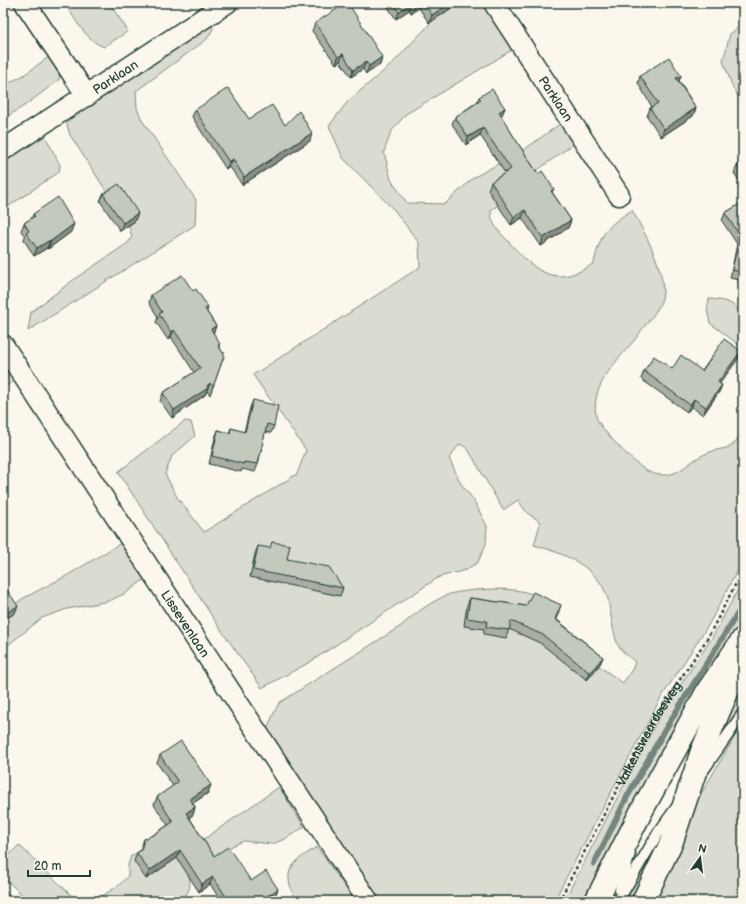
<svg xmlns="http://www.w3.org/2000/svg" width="746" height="904" font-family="'Balsamiq Sans',sans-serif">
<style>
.green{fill:#dbdcd1;stroke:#7d8c82}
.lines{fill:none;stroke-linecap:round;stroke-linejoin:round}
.stream{stroke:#74847b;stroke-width:6}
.service-casing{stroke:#1f3d34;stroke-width:13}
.minor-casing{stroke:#1f3d34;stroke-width:23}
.secondary-casing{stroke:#1f3d34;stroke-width:25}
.path{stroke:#1f3d34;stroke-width:2.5;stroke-dasharray:3 3;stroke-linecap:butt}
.service{stroke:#fbf7ec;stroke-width:10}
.minor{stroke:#fbf7ec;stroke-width:20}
.secondary{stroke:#fbf7ec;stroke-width:22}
.wall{fill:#a9ada3;stroke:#1f3d34}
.shaded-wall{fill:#898d85;stroke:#1f3d34}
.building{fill:#c4c9be;stroke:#1f3d34}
.labels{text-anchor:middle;stroke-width:3.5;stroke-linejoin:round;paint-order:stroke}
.street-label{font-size:13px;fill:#1f3d34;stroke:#fbf7ec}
</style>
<rect width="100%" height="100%" fill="#fbf7ec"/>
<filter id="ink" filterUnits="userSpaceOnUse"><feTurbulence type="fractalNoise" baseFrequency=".025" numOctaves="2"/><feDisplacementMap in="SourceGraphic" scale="8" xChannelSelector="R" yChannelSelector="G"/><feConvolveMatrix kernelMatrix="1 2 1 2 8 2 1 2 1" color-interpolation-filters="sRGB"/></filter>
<g filter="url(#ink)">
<path class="green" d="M 64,3 L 109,3 L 128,31 L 104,47 C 86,41 75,18 64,3 Z
M 443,3 L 488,3 L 517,47 L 406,114 L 391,132 L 384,152 L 391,180 L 407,203 L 445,204 L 473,178 L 528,147 L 565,120 L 579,140 L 518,184 L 500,204 L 491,210 C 490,223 500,233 508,241 C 535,271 555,290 594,263 C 601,232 606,227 632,210 C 645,234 661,261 663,289 C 664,304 653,315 645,326 C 640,331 637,338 632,343 C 615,363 588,389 597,419 C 601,430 637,466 647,471 C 654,475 664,476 671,474 C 683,471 693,459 705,454 C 728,444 732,455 743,427 L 743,560 L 709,624 L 659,701 L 554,901 L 379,901 L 266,730 L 279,703 L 401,626 C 414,614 433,600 450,594 C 469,589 521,585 537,597 C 545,602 552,608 560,613 L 551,632 L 623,683 L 633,668 L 635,662 C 630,657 623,653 619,647 C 614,640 610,609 608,599 C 599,567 563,553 534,545 L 540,524 L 538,520 L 527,513 L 518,500 L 503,510 L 468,449 L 460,444 L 449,458 L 461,484 L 473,499 L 487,526 L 486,544 L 478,562 L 466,570 L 439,577 L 310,662 L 262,688 L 219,627 L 118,472 L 185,421 L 191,422 L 195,436 L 172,456 L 165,474 L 177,497 L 204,532 L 297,474 L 306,450 L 253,375 L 420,267 L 419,243 L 395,211 L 343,158 L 329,126 L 348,101 L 392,64 L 441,12 Z
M 212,24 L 213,29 L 207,39 L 136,91 L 137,108 L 142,120 L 196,200 L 195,225 L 28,331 L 31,312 L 76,278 L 128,243 L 132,237 L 129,226 L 70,135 L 66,121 Z
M 743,24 L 743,104 L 733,88 L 723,61 L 730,34 Z
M 50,56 L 60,70 L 59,80 L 24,106 L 3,119 L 3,86 L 24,75 Z
M 44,134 L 60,165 L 59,172 L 3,210 L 3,163 Z
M 709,299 C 746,301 743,317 743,348 L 710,323 L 707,310 Z
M 3,360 L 16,380 L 3,388 Z
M 121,543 L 145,579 L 126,593 L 109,601 L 67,609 L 42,618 L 3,649 L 3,613 L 22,599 L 68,575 Z
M 743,580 L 743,620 L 680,731 L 591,901 L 564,901 L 660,715 L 712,638 Z
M 743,672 L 743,702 L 718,742 L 707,752 Z
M 743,723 L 743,901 L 649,901 L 702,792 Z
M 279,787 L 304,827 L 285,839 L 272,844 L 243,841 L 226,849 L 189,872 C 190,887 192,891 179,901 L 94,901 L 118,886 L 128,876 L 128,865 L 131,856 L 149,845 L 194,846 Z
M 670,823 L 637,901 L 626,901 L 654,847 Z
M 19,845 L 72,896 L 67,901 L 29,901 L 3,877 L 3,861 Z
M 317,847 L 355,901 L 296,901 C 294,894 289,886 289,879 C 287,864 306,854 317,847 Z
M 3,889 L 15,901 L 3,901 Z"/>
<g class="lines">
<path class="stream" d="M 594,864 L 627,797 L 666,728 L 743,605"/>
<g class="service-casing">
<path id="service" d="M 703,771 L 743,713
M 620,890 L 630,853
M 618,901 L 658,833 L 676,808"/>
</g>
<g class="minor-casing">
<g id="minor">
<path d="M 25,3 L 87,96"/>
<path id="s2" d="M 494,3 L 619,195"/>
<path id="s3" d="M 3,150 L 227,3"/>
<path id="s4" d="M 3,345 L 368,901"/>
</g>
</g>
<g class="secondary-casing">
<path id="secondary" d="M 596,901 L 641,812 L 708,690 L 743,639
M 643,901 L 672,841 L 702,751 L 743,655"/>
</g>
<path class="path" id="s1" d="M 559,901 L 653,720 L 707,639 L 743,570"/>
<use href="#service" class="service"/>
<use href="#minor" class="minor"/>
<use href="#secondary" class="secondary"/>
</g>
<path class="wall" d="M 385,3 L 452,3 L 450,9 L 429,23 L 419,8 L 411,13 L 409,10 L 396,19 Z
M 315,23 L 382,57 L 380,65 L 366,74 L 363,69 L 351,77 L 340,61 L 336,64 L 312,31 Z
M 640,76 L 681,76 L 679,81 L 696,108 L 693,116 L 661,137 L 647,116 L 650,108 L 652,107 L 638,83 Z
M 479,97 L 505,108 L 501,116 L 514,137 L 538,174 L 554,189 L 552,192 L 571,220 L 568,228 L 541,246 L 522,218 L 511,225 L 488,190 L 491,182 L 505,173 L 480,135 L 466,145 L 452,124 L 455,117 L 477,102 Z
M 195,110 L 285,125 L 310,141 L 242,185 L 230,167 L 226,169 L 192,117 Z
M 743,162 L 743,186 L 734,173 L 737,166 Z
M 103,194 L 135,221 L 120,231 L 100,201 Z
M 743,202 L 743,281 L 730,278 L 737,244 L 722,221 L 725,213 Z
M 33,214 L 71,232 L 48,249 L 47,248 L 34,256 L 24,240 L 25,236 L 21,231 L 24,223 L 32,218 Z
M 193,291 L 208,307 L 207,312 L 216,326 L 213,333 L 224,356 L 210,395 L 207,391 L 205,395 L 172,418 L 160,401 L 163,393 L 194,372 L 171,337 L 168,340 L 156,322 L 158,317 L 149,303 L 151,295 Z
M 741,351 L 738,359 L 720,383 L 722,385 L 719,392 L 703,415 L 692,407 L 687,412 L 641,379 L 644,371 L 672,369 L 702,371 Z
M 253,400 L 274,426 L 271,433 L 265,432 L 258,464 L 255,472 L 242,469 L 241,472 L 209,464 L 215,438 L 218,430 L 229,433 L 231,428 L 244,432 L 250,408 Z
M 258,546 L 287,559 L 343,588 L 340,596 L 250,577 L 255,554 Z
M 470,598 L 526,606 L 561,605 L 556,619 L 603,657 L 600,664 L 587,680 L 540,643 L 509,629 L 506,638 L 484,634 L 484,629 L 464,626 L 467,605 Z
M 160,755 L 208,793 L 193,803 L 195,807 L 193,815 L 189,817 L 214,856 L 251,881 L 275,897 L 269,901 L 221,901 L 210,884 L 199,892 L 177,858 L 146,879 L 134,861 L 137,853 L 140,851 L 144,839 L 153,835 L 168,825 L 154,805 L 157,797 L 173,786 L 157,763 Z"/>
<path class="shaded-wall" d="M 411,3 L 409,10 L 396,19 L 399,12 Z
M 418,3 L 421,3 L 419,8 L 411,13 L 414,6 Z
M 450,3 L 452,3 L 450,9 L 429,23 L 432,15 Z
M 343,54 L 340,61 L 336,64 L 338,57 Z
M 382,57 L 380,65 L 366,74 L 369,66 Z
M 366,62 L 363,69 L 351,77 L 353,70 Z
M 681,76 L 678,83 L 676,78 Z
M 505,108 L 502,115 L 496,119 L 499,112 Z
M 696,108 L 693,116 L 661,137 L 664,129 Z
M 483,128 L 480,135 L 466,145 L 468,137 Z
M 312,133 L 310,141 L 242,185 L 244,177 Z
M 233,159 L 230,167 L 226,169 L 229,162 Z
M 525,210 L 522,218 L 511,225 L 514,217 Z
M 138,213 L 135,221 L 120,231 L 123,223 Z
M 571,220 L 568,228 L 541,246 L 543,238 Z
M 74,224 L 71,232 L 48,249 L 51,241 Z
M 50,240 L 47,248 L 34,256 L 37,248 Z
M 216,326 L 213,334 L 211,329 Z
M 174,330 L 171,337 L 168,340 L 171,332 Z
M 741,351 L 738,359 L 715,390 L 718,382 Z
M 210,383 L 205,395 L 172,418 L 174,410 Z
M 722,385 L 719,392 L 703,415 L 706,407 Z
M 694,399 L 692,407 L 687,412 L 690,405 Z
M 18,606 L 15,613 L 3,621 L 3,615 Z
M 603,657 L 600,664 L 587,680 L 590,673 Z
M 211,785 L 208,793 L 188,807 L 190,799 Z
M 195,807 L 193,815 L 183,821 L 186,813 Z
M 180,850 L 177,858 L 146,879 L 149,871 Z
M 213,877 L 210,884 L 199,892 L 202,884 Z
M 278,889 L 275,897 L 269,901 L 260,901 Z"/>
<path class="building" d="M 346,3 L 348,3 L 382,57 L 369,66 L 366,62 L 353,70 L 343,54 L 338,57 L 315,23 Z
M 393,3 L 411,3 L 399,12 Z
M 412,3 L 418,3 L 414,6 Z
M 424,3 L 450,3 L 432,15 Z
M 669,57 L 681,76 L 676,78 L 696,108 L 664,129 L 650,108 L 658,103 L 640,76 Z
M 3,71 L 5,74 L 3,76 Z
M 228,88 L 249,119 L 272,105 L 285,125 L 299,111 L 312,133 L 244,177 L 233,159 L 229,162 L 195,110 Z
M 492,89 L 505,108 L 499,112 L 514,137 L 538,174 L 542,171 L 554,189 L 551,191 L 571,220 L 543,238 L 525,210 L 514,217 L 491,182 L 511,169 L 483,128 L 468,137 L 455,117 L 481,100 L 479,97 Z
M 743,162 L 743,174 L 737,166 Z
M 119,184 L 138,213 L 123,223 L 103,194 Z
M 58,197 L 74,224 L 51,241 L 50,240 L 37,248 L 26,233 L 29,231 L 24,223 L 35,216 L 33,214 Z
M 743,202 L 743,272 L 732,270 L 740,236 L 725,213 Z
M 182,275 L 193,291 L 196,289 L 208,307 L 205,309 L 216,326 L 211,329 L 220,344 L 218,345 L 223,353 L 224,352 L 224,356 L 213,387 L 210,383 L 207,386 L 208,388 L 174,410 L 163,393 L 200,368 L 174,330 L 171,332 L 159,314 L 162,312 L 151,295 Z
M 724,339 L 741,351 L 718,382 L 722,385 L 706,407 L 694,399 L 690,405 L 644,371 L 654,356 L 672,369 L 681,355 L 702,371 Z
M 253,400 L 278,406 L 274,426 L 267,424 L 258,464 L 244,462 L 244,464 L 212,456 L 218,430 L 230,433 L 231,428 L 245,432 Z
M 272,542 L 290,545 L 287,559 L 329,567 L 343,588 L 253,570 L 258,546 L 270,548 Z
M 3,584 L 18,606 L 3,615 Z
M 533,592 L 561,605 L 555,619 L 603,657 L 590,673 L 543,635 L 511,621 L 509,630 L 486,627 L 487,621 L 467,618 L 470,598 L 526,606 Z
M 181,741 L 211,785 L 190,799 L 195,807 L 186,813 L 214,856 L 228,847 L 251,881 L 266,871 L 278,889 L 260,901 L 229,901 L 213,877 L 202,884 L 180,850 L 149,871 L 137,853 L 141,850 L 144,839 L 153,835 L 173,822 L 157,797 L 178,782 L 160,755 Z"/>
</g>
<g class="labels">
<g class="street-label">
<text dy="5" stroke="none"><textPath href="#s3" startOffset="134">Parklaan</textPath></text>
<text dy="5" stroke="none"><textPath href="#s2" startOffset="114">Parklaan</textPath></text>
<text dy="5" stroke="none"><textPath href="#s4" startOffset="333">Lissevenlaan</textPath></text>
<text dy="5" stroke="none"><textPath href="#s1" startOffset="190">Valkenswaardseweg</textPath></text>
</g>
</g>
<rect width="746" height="904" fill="none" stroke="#fbf7ec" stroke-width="16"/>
<rect x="8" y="8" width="730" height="888" fill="none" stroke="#1f3d34" stroke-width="1.5" filter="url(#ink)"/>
<g transform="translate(700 858) rotate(14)" stroke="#fbf7ec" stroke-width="3" paint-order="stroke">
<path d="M0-3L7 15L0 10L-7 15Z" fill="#1f3d34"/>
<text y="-6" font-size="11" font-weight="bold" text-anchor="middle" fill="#1f3d34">N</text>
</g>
<path d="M28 870v6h62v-6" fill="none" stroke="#1f3d34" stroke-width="2"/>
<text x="34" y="870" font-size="12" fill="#1f3d34" stroke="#fbf7ec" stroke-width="3" paint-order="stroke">20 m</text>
</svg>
